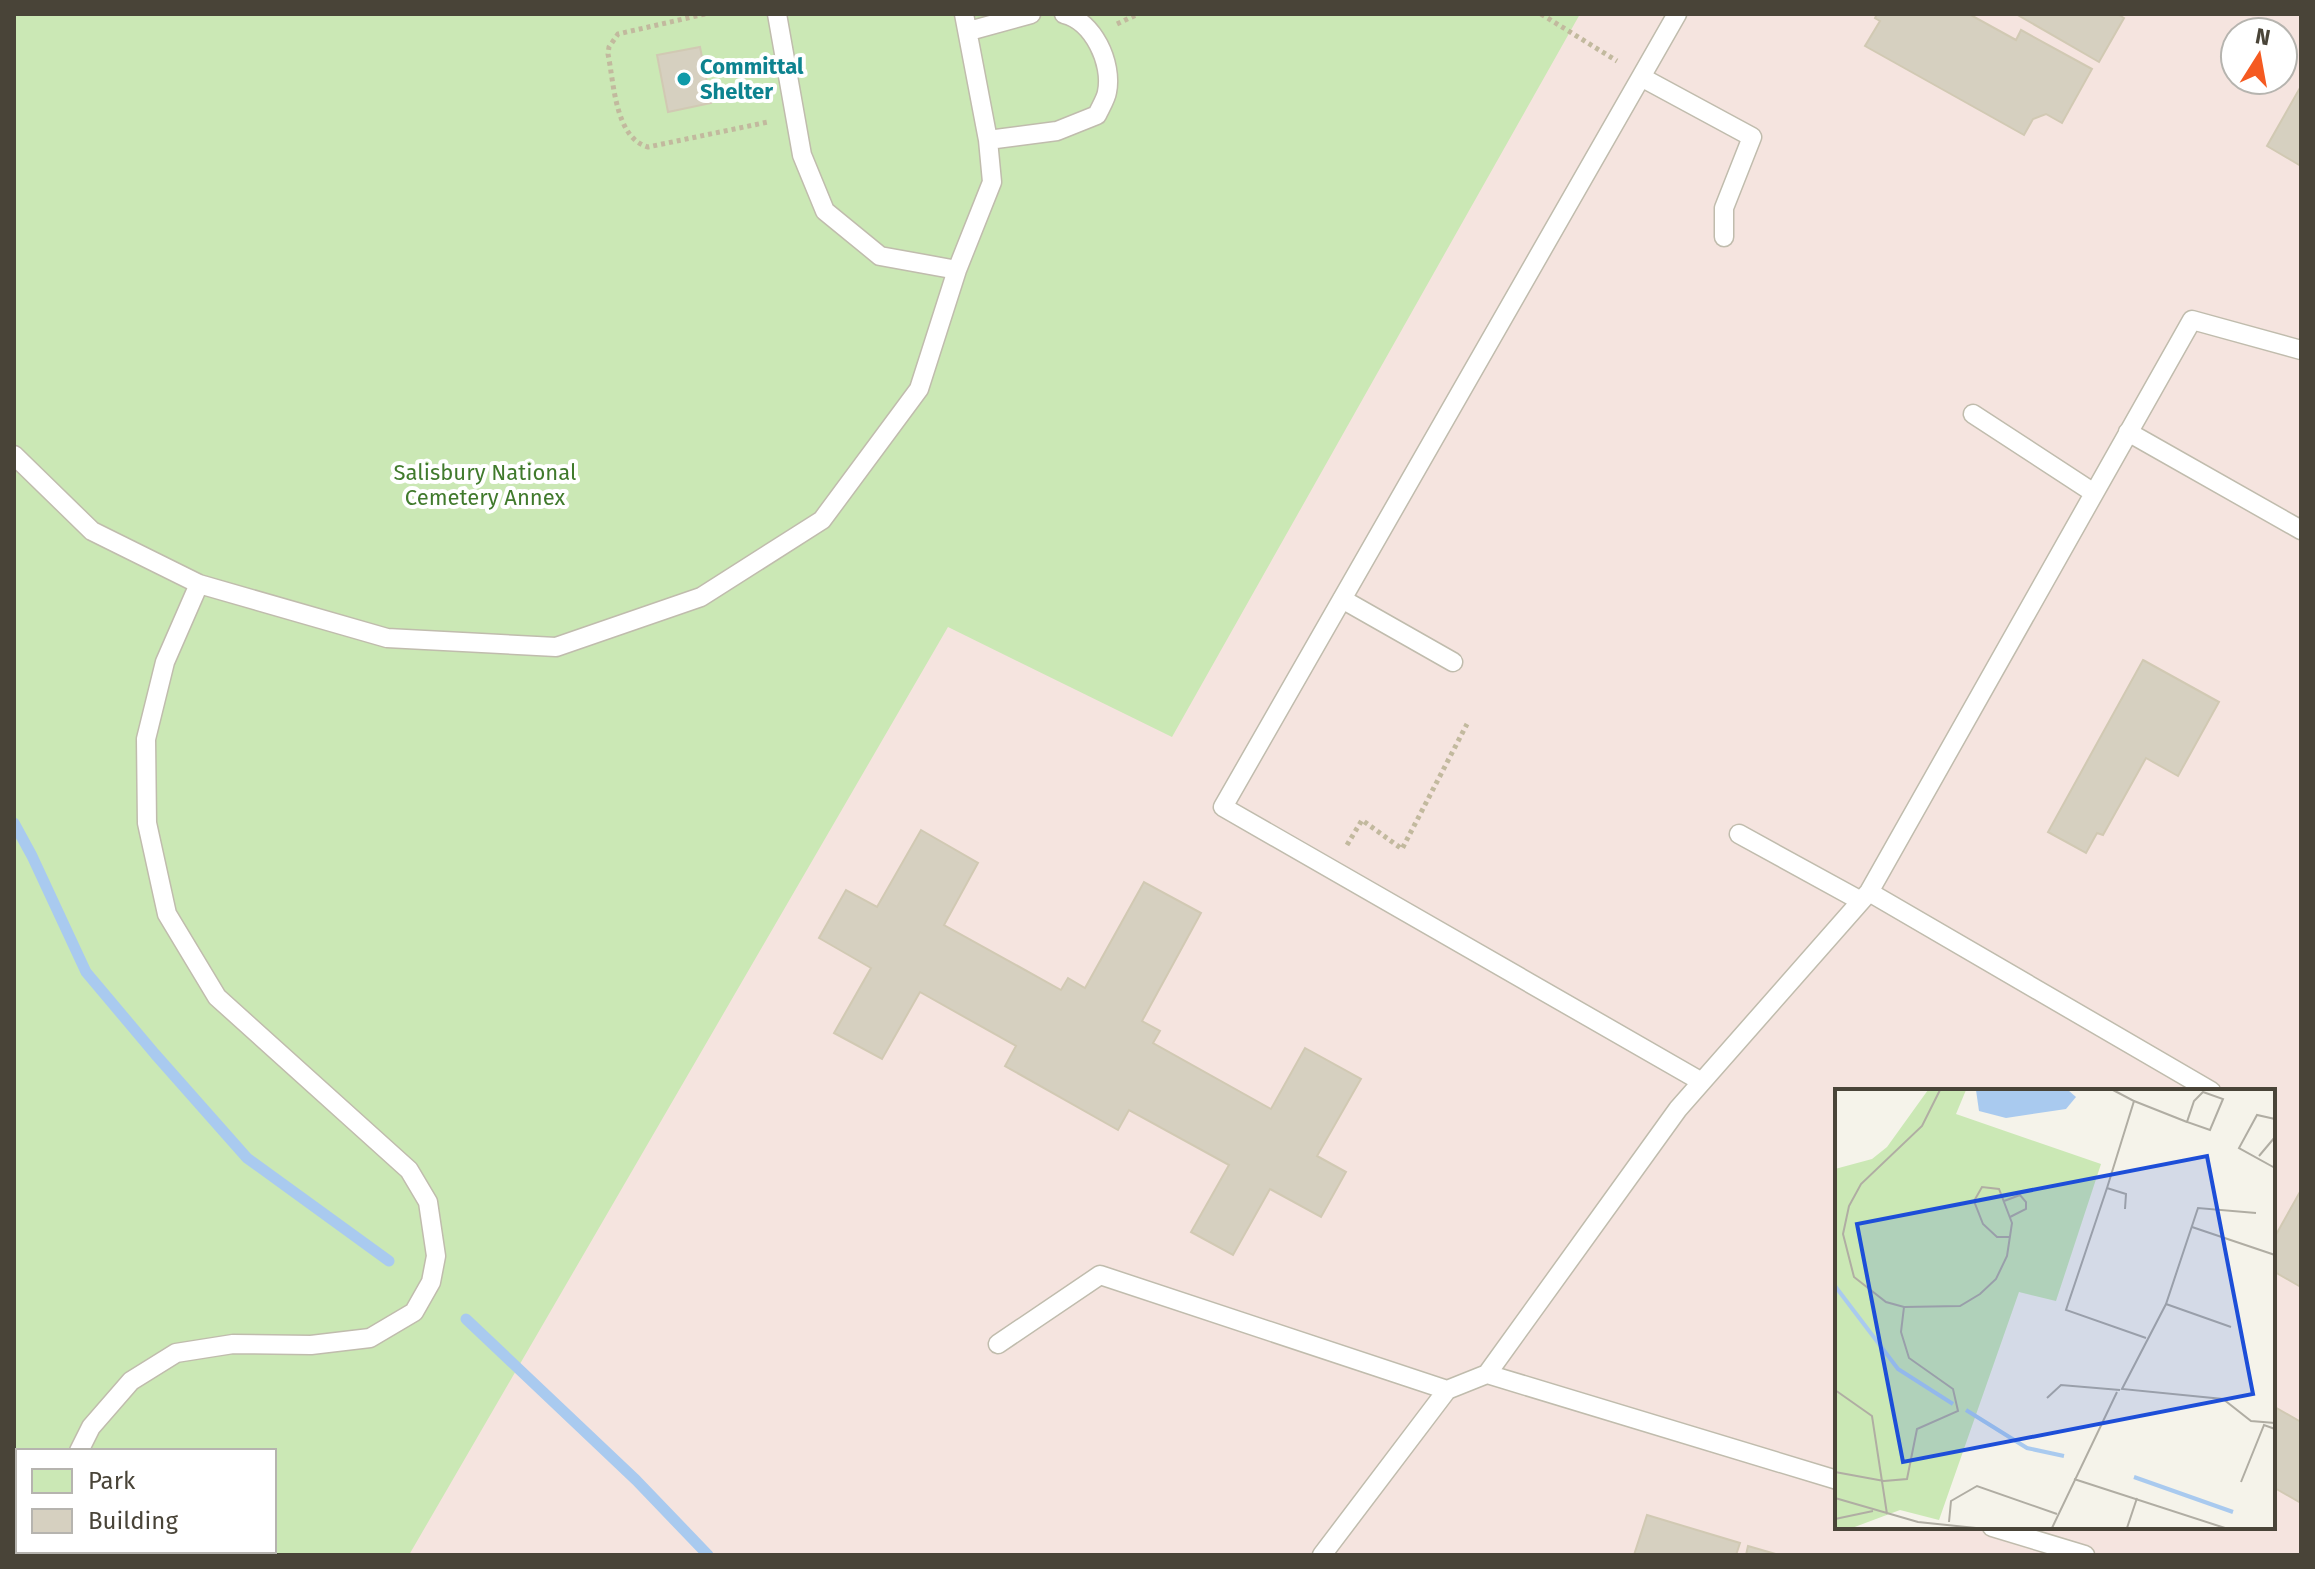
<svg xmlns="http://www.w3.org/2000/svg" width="2315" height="1569" font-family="'Fira Sans',sans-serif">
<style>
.medical{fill:#f5e4df;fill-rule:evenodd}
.green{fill:#cbe8b5;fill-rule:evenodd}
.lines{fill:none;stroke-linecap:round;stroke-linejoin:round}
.stream{stroke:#a9caef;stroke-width:11}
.building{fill:#d6d0c0;stroke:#d1c9b3;stroke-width:2}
.lane-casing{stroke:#c0bcad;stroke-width:21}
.path{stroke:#c2b99e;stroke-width:5;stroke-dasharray:4 4;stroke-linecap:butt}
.lane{stroke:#fff;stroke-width:18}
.culture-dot{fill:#0f9aa8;stroke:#fff;stroke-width:3}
.labels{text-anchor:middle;stroke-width:8;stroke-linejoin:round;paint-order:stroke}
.culture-label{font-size:22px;font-weight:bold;fill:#0d838f;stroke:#fff;text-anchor:start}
.park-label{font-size:22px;fill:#407a2c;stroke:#fff}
.inset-river{fill:none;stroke:#a9caef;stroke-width:4}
.inset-road{fill:none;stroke:#b0ada3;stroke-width:2}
.view{fill:#1d4ed8;fill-opacity:0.15;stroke:#1d4ed8;stroke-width:4}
.inset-edge{fill:none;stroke:#494438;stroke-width:4}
</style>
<rect width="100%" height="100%" fill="#f5f3ea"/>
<path class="medical" d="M 14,14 L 2301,14 L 2301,1555 L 14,1555 ZM 2235,32 L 2283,32 L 2283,80 L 2235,80 ZM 1837,1091 L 2273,1091 L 2273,1527 L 1837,1527 ZM 18,1451 L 274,1451 L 274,1551 L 18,1551 Z"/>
<path class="green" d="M 14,14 L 1580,14 L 1172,737 L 948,627 L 409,1555 L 14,1555 ZM 18,1451 L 274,1451 L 274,1551 L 18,1551 Z"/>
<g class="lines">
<path class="stream" d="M 14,823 L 32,856 L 86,972 L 155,1054 L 247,1158 L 389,1261
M 466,1319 L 636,1480 L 708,1555"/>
</g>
<path class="building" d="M 1877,14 L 1969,14 L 2016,40 L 2021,30 L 2092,69 L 2062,123 L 2046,114 L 2033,119 L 2024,135 L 1865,46 L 1880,21 L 1875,18 Z
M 2016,14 L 2117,14 L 2124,18 L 2099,62 Z
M 700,47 L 711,103 L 668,112 L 657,55 Z
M 2301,86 L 2301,166 L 2267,146 Z
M 2143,660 L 2219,702 L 2178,776 L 2146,758 L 2103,835 L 2097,833 L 2086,853 L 2048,832 Z
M 921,830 L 978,863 L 944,925 L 1061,990 L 1068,978 L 1085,988 L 1144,882 L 1201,913 L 1142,1021 L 1160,1031 L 1153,1043 L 1271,1109 L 1305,1048 L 1361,1079 L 1317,1156 L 1346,1172 L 1321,1217 L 1270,1189 L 1233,1255 L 1191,1232 L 1229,1165 L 1129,1110 L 1118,1130 L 1005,1066 L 1016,1046 L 920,992 L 882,1059 L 834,1033 L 871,968 L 819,938 L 846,890 L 877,907 Z
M 2301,1190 L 2301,1287 L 2273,1271 L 2273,1240 Z
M 2273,1406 L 2301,1422 L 2301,1503 L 2273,1487 Z
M 1647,1515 L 1740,1543 L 1736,1555 L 1634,1555 Z
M 1748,1546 L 1779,1555 L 1746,1555 Z"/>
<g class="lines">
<g class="lane-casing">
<path id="lane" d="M 777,14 L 802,155 L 825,211 L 880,256 L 957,270
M 969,31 L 1031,14
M 1641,77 L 1677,14
M 988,140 L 1057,131 L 1097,115 C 1100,108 1106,99 1107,92 C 1113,63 1093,21 1064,14
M 1973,414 L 2094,493
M 2128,432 L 2301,530
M 14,455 L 92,531 L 199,584 L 387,638 L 556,647 L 701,597 L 822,520 L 919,389 L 957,270 L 992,182 L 988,140 L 964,14
M 1342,599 L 1453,662
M 1739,834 L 1861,901
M 1869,892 L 2211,1091
M 1702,1082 L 1223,807 L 1641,77 L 1752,137 L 1724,208 L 1724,237
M 998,1344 L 1100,1275 L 1447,1390 L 1487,1374
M 79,1451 L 91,1427 L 131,1381 L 176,1353 L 233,1344 L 311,1345 L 370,1338 L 414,1312 L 431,1282 L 436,1256 L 428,1202 L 409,1170 L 217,997 L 167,914 L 147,823 L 146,739 L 165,662 L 199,584
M 1837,1480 L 1487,1374 L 1678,1109 L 1869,892 L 2192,320 L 2301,350
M 1992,1527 L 2085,1555
M 64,1551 L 64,1555
M 1322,1555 L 1447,1390"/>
</g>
<path class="path" d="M 705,14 L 618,34 L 609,47 L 608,54 C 614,83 615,138 648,147 L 768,122
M 1541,14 L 1617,61
M 1117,24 L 1138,14
M 1347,845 L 1362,820 L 1402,849 L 1467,724"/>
<use href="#lane" class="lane"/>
</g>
<circle class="culture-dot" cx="684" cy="79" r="8"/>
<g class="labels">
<g class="culture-label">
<text x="700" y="74">Committal<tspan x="700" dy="25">Shelter</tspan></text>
</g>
<g class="park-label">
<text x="485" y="480">Salisbury National<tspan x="485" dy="25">Cemetery Annex</tspan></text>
</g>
</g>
<g transform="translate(1835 1089)">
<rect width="440" height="440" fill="#f5f3ea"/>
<path d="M 93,1 L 131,1 L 121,25 L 266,75 L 221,212 L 184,203 L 104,431 L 65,421 L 17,439 L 0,439 L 0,80 L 37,70 L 52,58 Z" fill="#cbe8b5"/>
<path d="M 141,1 L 233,1 L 241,8 L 231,20 L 171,29 L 144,22 Z" fill="#a9caef"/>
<path class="inset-river" d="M 0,197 L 63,280 L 118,315M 131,321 L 192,359 L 229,367M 299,388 L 398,423"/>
<path class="inset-road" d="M 105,1 L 87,37 L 26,95 L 14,117 L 8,145 L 19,188 L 51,213 L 69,218 L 125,217 L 145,205 L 161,190 L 172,167 L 177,134 L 164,100 L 147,98 L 139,112 L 148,135 L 162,148 L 174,148M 368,3 L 388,10 L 375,41 L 352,33 L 359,12 ZM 299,12 L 352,33M 440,30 L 422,26 L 404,59 L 440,79M 424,67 L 440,48M 272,99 L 299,12 L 278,1M 169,112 L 185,106 L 191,113 L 191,120 L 175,128M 290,120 L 291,105 L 272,99 L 231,221 L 311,249M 421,124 L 363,119 L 331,215 L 287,300 L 388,310 L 416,332 L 440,334M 357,138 L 440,166M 331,215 L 396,238M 0,301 L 37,327 L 52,425M 212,309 L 226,296 L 285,301M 0,383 L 49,392 L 72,390 L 82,340 L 123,322 L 118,300 L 74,269 L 66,243 L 69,218M 239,390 L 390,439M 406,393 L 429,336 L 440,340M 0,409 L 83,433 L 141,439M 0,430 L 38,422M 114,433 L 116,412 L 142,397 L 222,425M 217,439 L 282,303M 292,439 L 302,409"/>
<path class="view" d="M 372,67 L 418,305 L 68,373 L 22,135 Z"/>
<rect width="440" height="440" class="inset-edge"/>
</g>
<rect width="2315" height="1569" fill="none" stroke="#494438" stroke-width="32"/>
<rect x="16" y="1449" width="260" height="104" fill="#ffffff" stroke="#b6b4af" stroke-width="2"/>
<rect x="32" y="1469" width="40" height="24" fill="#cbe8b5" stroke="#b6b4af" stroke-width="2"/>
<text x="88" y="1489" font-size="24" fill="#494438">Park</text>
<rect x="32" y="1509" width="40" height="24" fill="#d6d0c0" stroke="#b6b4af" stroke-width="2"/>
<text x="88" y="1529" font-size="24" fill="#494438">Building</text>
<g transform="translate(2259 56) rotate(11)"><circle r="38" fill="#ffffff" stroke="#b6b4af" stroke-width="2"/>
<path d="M0-6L14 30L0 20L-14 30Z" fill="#f55a21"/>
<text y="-12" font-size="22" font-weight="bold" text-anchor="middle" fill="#494438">N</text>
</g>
</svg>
